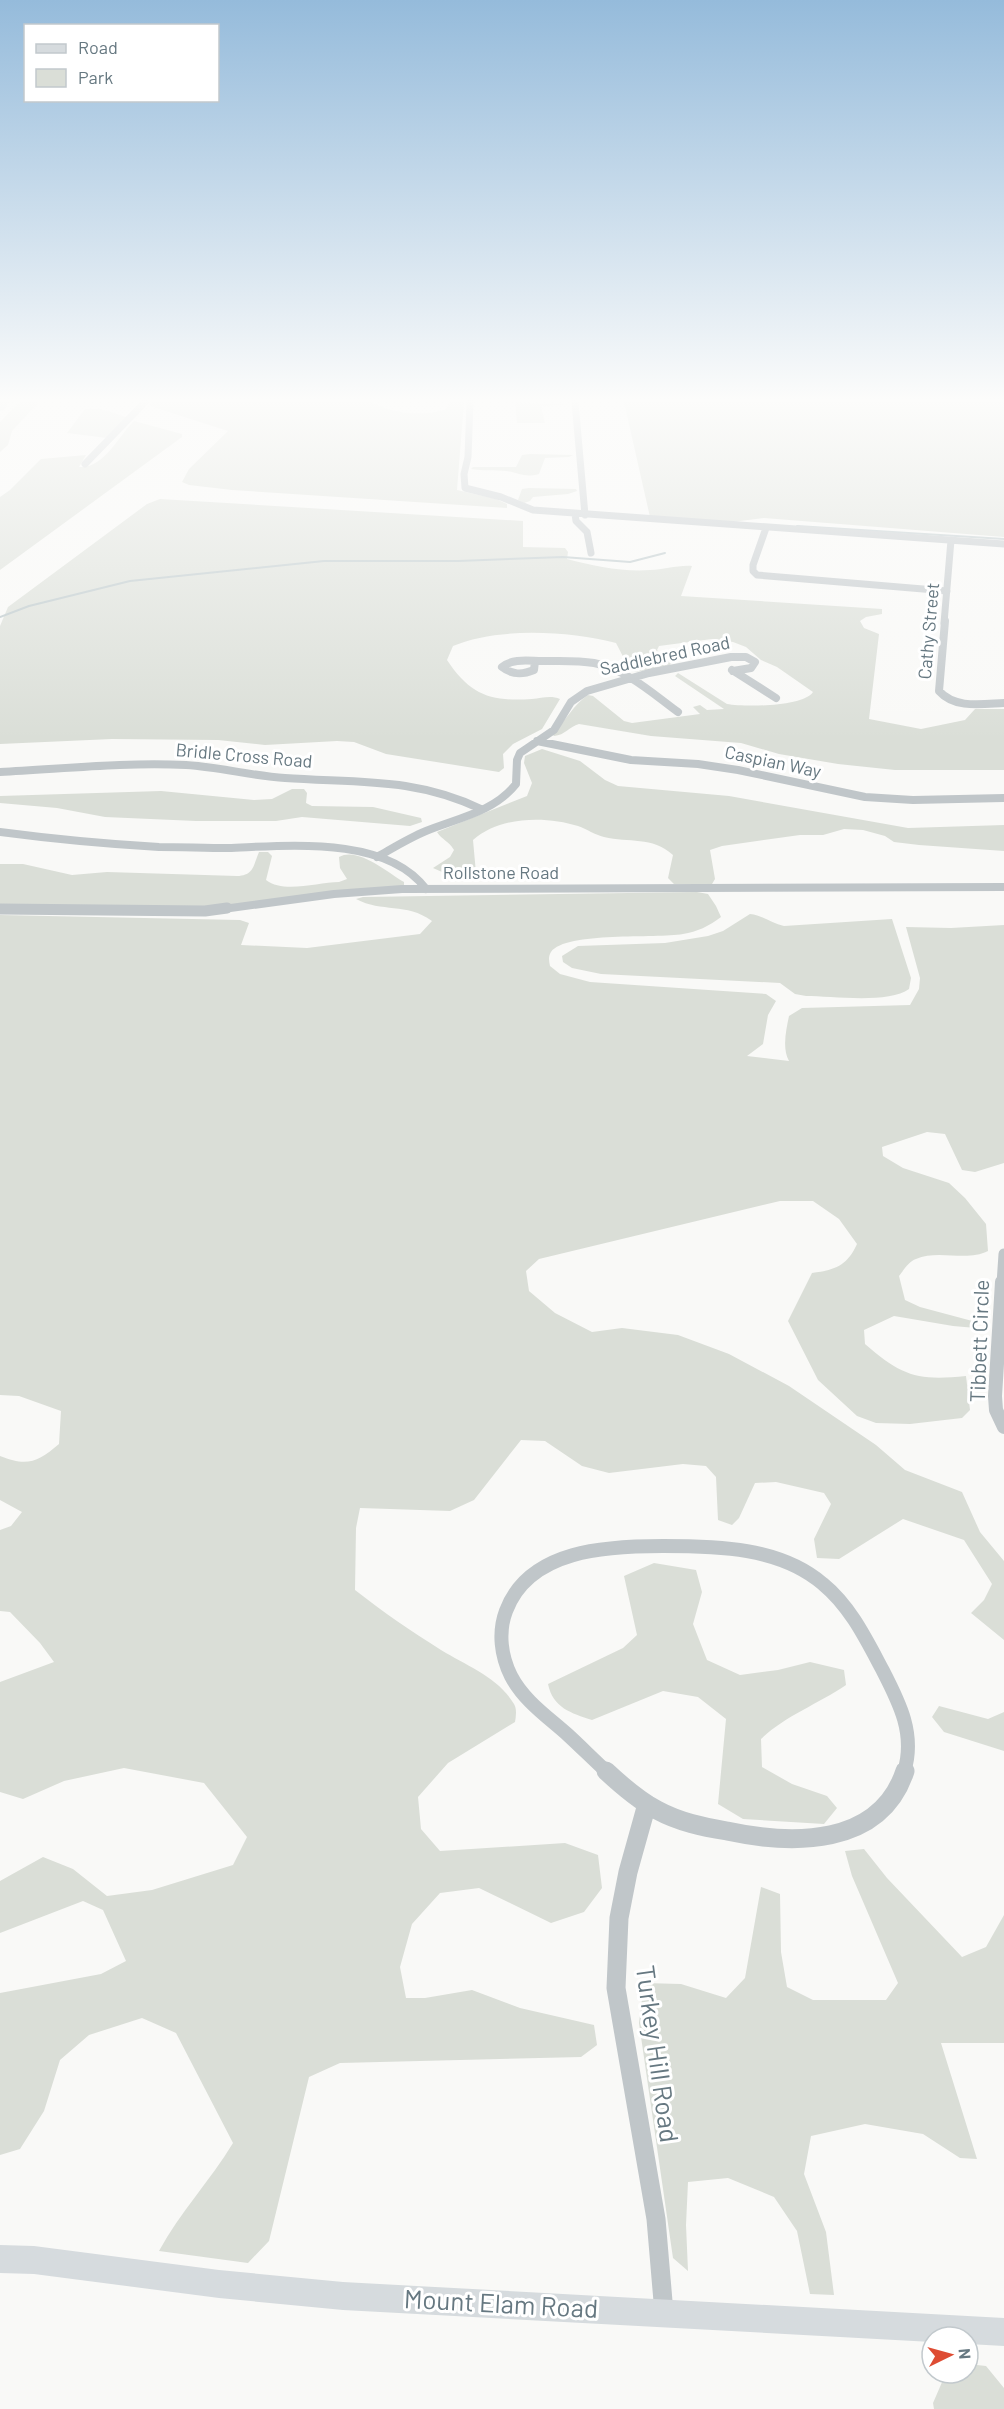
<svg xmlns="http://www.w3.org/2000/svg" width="1004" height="2409" font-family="Barlow,sans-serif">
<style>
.green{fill:#daded7}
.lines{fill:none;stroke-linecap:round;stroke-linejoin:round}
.stream{stroke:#b8c5c8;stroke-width:2}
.minor-far4{stroke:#c0c6c9;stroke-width:7}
.minor-far3{stroke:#c0c6c9;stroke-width:8}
.minor-far2{stroke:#c0c6c9;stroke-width:11}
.minor-far1{stroke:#c0c6c9;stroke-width:14}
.minor{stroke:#c0c6c9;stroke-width:19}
.secondary{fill:#d6dbde;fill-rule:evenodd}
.motorway{fill:#d6dbde;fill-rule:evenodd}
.labels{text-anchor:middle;stroke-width:6;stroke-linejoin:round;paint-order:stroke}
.far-street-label{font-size:18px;fill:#667881;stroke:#fff}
.street-label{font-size:21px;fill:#667881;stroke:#fff}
.near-street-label{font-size:26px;fill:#667881;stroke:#fff}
</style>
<rect width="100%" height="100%" fill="#f9f9f7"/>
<path class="green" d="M 19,402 L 39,402 L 12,431 L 8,445 L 0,452 L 0,422 Z
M 152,402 L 372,402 C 390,414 426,417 446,409 L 450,402 L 464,402 L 457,490 L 496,499 L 507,504 L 507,508 L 232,490 L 189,485 L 182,482 L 189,469 L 228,431 L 150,406 Z
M 515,402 L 569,405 L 541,406 L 545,423 L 517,423 Z
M 624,402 L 1004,402 L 1004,537 L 764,518 L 732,522 L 650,517 Z
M 85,409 L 101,409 L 126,417 L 107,438 L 67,433 Z
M 134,421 L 182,434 L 182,437 L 0,570 L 0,497 L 10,490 L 41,459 L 86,455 L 79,467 C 104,469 119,435 134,421 Z
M 530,454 L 573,455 L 569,457 L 545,458 L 539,474 C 524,478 520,473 506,471 C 494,470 482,471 471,469 L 473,467 L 516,467 L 522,455 Z
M 529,488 L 576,489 L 577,491 L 568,494 L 533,497 L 530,501 L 524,503 L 518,500 L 522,489 Z
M 160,499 L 523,521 L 523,547 L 565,548 L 568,552 L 567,559 C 593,566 623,572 650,570 C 664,570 677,565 692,566 L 681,596 L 882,609 L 882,614 L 866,617 L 860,621 L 864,628 L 879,634 L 869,719 L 921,729 L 965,720 L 975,709 L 1004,709 L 1004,770 L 895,770 L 838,764 L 779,754 L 741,743 L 651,736 L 579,724 C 569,727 565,735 554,736 L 552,734 C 566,721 573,705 588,695 L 593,696 L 624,721 L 632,723 L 700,714 L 693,707 L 700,705 L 707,710 L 724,709 L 675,676 L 678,673 L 727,704 C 745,707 803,707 813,692 L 777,667 L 761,660 L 746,647 L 733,642 L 712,639 L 659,646 L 657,650 L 671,664 L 667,667 L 634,672 L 630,670 L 616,643 C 569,631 497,627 453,646 L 447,660 C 470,695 491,702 532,699 C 542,698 551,695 560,699 L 542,729 L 513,744 L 503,754 L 504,768 L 499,772 L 386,754 L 354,742 L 337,741 L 265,745 L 218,740 L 112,739 L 0,744 L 0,626 L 8,607 L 147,504 Z
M 542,749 L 580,761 L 605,780 L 618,786 L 729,796 L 908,828 L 1004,825 L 1004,851 L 919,845 L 894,842 L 885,836 L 863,830 L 844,829 L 823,835 L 800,835 L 722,846 L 710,850 L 715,879 L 712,884 L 674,884 L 668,878 L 673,855 C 652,836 629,843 604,837 C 595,835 587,829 578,826 C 546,816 500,816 473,840 L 476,873 L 469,879 L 458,879 L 433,868 L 450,857 L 454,850 C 449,841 442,840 437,832 L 527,796 L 532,783 L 524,763 L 525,756 Z
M 292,789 L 304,789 L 307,793 L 306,803 L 312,806 L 373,807 L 421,818 L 422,822 L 410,826 L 302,817 L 276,821 L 196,821 L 105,817 L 57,808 L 0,803 L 0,796 L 161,791 L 254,800 L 272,799 Z
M 259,852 L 268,852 L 272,856 L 266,880 C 284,894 318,882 339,882 L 347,879 L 340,868 L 339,857 C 358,846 388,873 404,882 L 404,886 L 235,907 L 0,906 L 0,864 L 23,864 L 72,875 L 107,872 L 237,876 C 254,875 253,866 259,852 Z
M 697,892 L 708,894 L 716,906 L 721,917 C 709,926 697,932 683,934 C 656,939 566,931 551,952 C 548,957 549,961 550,966 L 560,974 L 590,982 L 766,994 L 776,1001 L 768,1015 L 763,1044 L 747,1056 L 789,1061 C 782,1049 786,1030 789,1016 L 802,1008 L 910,1005 L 919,989 L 920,978 L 906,927 L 951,928 L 1004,925 L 1004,1163 L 975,1172 L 962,1170 L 945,1134 L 927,1132 L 882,1147 L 883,1156 L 903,1168 L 949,1183 L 965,1198 L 986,1224 L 988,1251 C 967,1262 938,1249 916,1259 C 909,1261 903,1271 899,1276 L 905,1300 L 920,1307 L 976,1322 L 976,1328 L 953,1326 L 894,1316 L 864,1330 L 865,1344 C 902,1376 917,1381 966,1376 L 970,1410 L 962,1418 L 910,1424 L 876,1423 L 857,1416 L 818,1380 L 788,1321 L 812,1273 C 835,1270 847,1266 857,1244 L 839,1219 L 813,1201 L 780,1201 L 539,1259 L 526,1271 L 529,1291 L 555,1313 L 592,1332 L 622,1328 L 678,1335 L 729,1354 L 789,1386 L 876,1445 L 905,1470 L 962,1492 L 980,1532 L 1004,1561 L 1004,1640 L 971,1613 L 984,1600 L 992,1584 L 964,1540 L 903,1519 L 839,1559 L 817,1558 L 814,1539 L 831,1504 L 824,1493 L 776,1482 L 755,1483 L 739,1518 L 732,1525 L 718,1520 L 716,1477 L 706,1466 L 683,1464 L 609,1473 L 582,1466 L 545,1441 L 521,1440 L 474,1500 L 450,1511 L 360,1508 L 356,1528 L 355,1590 C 383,1612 411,1631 441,1650 C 467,1666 498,1677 514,1704 C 517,1709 516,1716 515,1722 L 448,1763 L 418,1797 L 421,1829 L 440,1851 L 565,1843 L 598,1855 L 602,1888 L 584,1912 L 551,1923 L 479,1888 L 440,1893 L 412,1924 L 400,1967 L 406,1998 L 425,1998 L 472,1990 L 520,2008 L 594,2025 L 597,2045 L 581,2057 L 340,2063 L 309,2077 L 269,2241 L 248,2263 L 159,2251 C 180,2212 210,2181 233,2143 L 176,2033 L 142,2018 L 89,2035 L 60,2060 L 44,2111 L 20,2149 L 0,2155 L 0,1993 L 101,1974 L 126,1961 L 103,1910 L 83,1901 L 0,1933 L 0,1881 L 43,1857 L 73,1869 L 107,1896 L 152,1890 L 233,1865 L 247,1837 L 204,1783 L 124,1768 L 64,1781 L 23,1799 L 0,1792 L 0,1682 L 54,1662 L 40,1643 L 10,1612 L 0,1611 L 0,1530 L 11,1526 L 22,1512 L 0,1500 L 0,1456 C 27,1467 38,1462 59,1444 L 61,1411 L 19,1396 L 0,1395 L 0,915 L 240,920 L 249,923 L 241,945 L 307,948 L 420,934 L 432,921 C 406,902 382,913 356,899 L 363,897 Z
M 750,914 C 762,915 771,923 784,926 L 892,919 L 911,978 L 909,989 C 889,1004 831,996 806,996 L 795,994 L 780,983 L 601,974 L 572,968 L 563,962 L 562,956 L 578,946 L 665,943 L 708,936 L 723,931 Z
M 654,1563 L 696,1570 L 702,1592 L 693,1624 L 707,1660 L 740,1675 L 778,1670 L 810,1662 L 844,1670 L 846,1685 C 818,1704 785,1716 761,1739 L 762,1767 L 792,1784 L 827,1796 L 837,1808 L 824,1824 L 743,1819 L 718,1804 L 726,1719 L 698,1697 L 663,1691 L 592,1720 C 571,1713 553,1708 548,1684 L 623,1648 L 637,1635 L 624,1576 Z
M 939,1706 L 988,1719 L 1004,1712 L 1004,1751 L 944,1732 L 932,1717 Z
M 864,1849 L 887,1878 L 962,1957 L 986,1947 L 1004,1915 L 1004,2043 L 941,2043 L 977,2159 L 960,2158 L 923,2134 L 865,2124 L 811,2136 L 804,2174 L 826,2232 L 834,2295 L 810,2294 L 797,2231 L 774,2197 L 728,2178 L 688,2182 L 686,2225 L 688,2271 L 673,2258 L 639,2023 L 644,1983 L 681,1984 L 726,1998 L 745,1978 L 761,1887 L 780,1894 L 781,1952 L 787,1987 L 813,2000 L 886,2000 L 898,1983 L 852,1876 L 845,1851 Z
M 968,2364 L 986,2366 L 1004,2388 L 1004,2409 L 934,2409 L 933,2403 L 946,2373 L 968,2373 Z"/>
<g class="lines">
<path class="stream" d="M 797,526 L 1004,539
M 0,617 L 29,606 L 130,581 L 324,561 L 458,561 L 563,557 L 630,562 L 665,553"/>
<path class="minor-far4" d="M 470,402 L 468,457 L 464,474 L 465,488 L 501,497 L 533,510 L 1004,544
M 575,402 L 585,515
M 85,464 L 145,402
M 575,514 L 576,521 L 587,532 L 591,553
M 766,528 L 753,565 L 753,571 L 757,575 L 947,591
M 944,623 L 951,540"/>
<path class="minor-far3" d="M 945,621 L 939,691 C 955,709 982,704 1004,703
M 535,661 L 534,670 C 522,675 512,675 502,667 C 513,658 529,661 542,661 C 560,661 577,660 594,663 C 626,669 652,693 678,712
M 732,670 L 776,698
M 537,741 L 631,760 L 698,764 L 738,770 L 865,797 L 913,800 L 1004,798
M 0,772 C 62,769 124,762 186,765 C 220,767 252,776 285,778 C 357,783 414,777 481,809
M 0,832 C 53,839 106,844 159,847 C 182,847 205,848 228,848 C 286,846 386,835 426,889
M 377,857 C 393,848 409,838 426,831 C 458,818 494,812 516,784 L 517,760 L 520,753 L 554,730 L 571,702 L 587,691 L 649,673 L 731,657 L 746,657 L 755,662 L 751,668 L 733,671
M 0,909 L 59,910
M 216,910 L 334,894 L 402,889 L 1004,887"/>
<path class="minor-far2" d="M 0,909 L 205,911 L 227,908
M 1002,1284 L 1004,1254"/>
<path class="minor-far1" d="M 1002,1282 L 995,1396 L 996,1410 L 1004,1427
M 607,1772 C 594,1760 581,1747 568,1735 C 548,1717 524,1701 511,1676 C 501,1656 498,1632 506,1611 C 529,1549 608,1546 663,1546 C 717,1546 780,1547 823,1584 C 850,1606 866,1639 882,1669 C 899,1702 916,1734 904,1772"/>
<path class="minor" d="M 606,1771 C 621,1785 638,1800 657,1810 C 679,1822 703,1827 727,1831 C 792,1845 880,1847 905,1771
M 647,1804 L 628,1872 L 619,1918 L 616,1988 L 656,2219 L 664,2313"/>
<path class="secondary" d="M 0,2245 L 34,2246 L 219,2270 L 343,2282 L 1004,2318 L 1004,2346 L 968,2344 L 968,2337 L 932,2337 L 932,2342 L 343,2310 L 219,2298 L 34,2274 L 0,2273 Z"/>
<path class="motorway" d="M 0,402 L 10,402 L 4,410 L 0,411 Z"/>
</g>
<linearGradient id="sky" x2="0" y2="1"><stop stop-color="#95bbdb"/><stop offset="0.54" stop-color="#fcfcfb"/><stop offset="1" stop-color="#fcfcfb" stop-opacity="0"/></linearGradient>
<rect width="1004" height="740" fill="url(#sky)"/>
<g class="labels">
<g class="far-street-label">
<text transform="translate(929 631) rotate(-85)" y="6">Cathy Street</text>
<text transform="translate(665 656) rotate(-12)" y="6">Saddlebred Road</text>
<text transform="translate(244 756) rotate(5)" y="6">Bridle Cross Road</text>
<text transform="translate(773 762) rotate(12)" y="6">Caspian Way</text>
<text x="501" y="879">Rollstone Road</text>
</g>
<g class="street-label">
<text transform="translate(980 1341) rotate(-88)" y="7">Tibbett Circle</text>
</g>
<g class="near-street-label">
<text transform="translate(657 2054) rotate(82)" y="9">Turkey Hill Road</text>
<text transform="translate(501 2304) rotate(3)" y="9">Mount Elam Road</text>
</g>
</g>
<rect x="24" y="24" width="195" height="78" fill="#ffffff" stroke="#c2c9cd" stroke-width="1.5"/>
<rect x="36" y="44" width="30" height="9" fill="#d6dbde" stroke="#c2c9cd" stroke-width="1.5"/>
<text x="78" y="54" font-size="18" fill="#667881">Road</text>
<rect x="36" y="69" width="30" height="18" fill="#daded7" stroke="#c2c9cd" stroke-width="1.5"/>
<text x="78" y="84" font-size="18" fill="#667881">Park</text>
<g transform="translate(950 2355) rotate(85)"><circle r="28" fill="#ffffff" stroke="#c2c9cd" stroke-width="1.5"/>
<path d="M0-4.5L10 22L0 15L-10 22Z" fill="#de4c33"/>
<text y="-9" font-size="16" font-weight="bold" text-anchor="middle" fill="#667881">N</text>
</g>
</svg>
